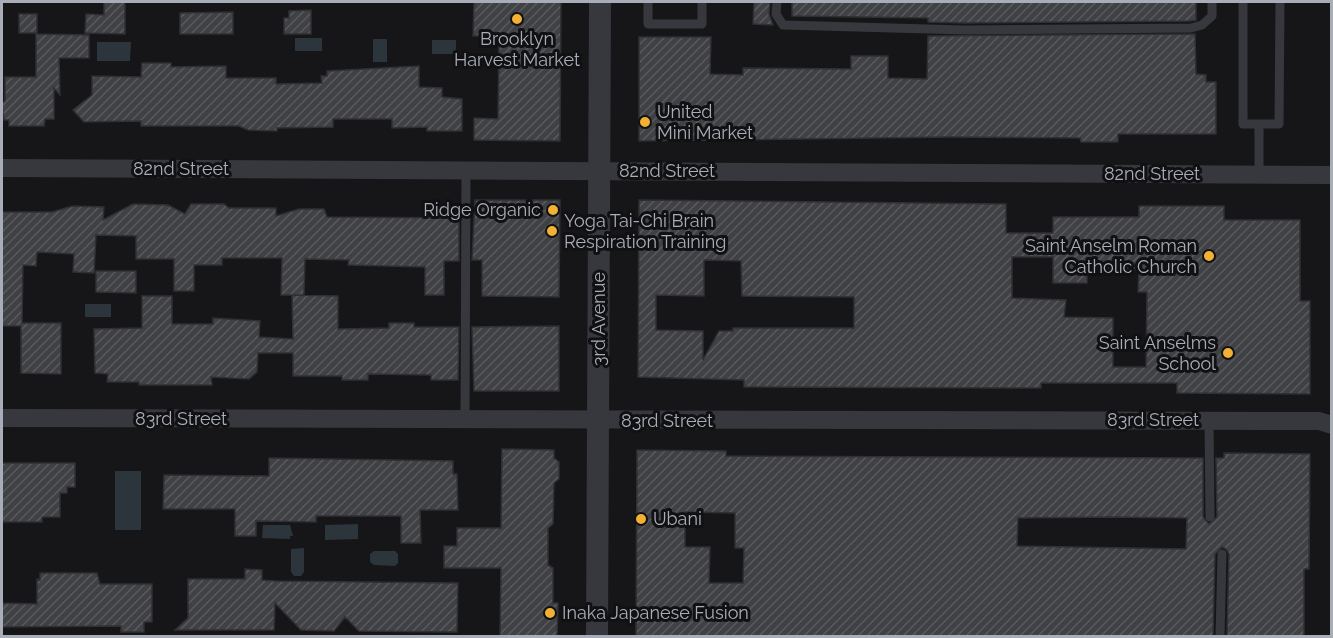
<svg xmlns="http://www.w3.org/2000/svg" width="1333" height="638" font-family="Raleway,sans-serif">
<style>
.water{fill:#2c353c}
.building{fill:url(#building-hatch);stroke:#303034;stroke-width:1.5;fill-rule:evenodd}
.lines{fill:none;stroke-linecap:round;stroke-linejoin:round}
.service{stroke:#37383d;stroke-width:9}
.minor{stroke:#37383d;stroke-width:18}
.tertiary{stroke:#37383d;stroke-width:22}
.poi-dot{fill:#f2b134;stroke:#111113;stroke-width:2}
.labels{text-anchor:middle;stroke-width:6;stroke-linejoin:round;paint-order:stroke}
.poi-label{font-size:18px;fill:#a8adb8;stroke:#111113;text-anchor:start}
.street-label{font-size:18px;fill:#a8adb8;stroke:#111113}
</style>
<defs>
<pattern id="building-hatch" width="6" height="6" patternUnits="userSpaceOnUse" patternTransform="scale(1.5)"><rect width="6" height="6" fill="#404145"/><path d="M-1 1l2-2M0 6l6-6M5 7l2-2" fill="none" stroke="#595a5e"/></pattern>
</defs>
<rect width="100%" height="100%" fill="#161618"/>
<path class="water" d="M 295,38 L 322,38 L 322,51 L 295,51 Z
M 373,39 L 387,39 L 387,62 L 373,62 Z
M 432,40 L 456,40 L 456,54 L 432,54 Z
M 97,42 L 131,42 L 130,61 L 97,61 Z
M 85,304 L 111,304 L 111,317 L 85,317 Z
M 115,471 L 141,471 L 141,530 L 115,530 Z
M 358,524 L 358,539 L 325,540 L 325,525 Z
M 263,525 L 290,525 L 293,536 L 290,536 L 290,539 L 262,538 Z
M 304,548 L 304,572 L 301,576 L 294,576 L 291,572 L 291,549 Z
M 374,551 L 395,551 L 398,554 L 398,563 L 395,566 L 374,565 L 370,562 L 370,554 Z"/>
<path class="building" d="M 104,2 L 125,2 L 125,34 L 85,33 L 86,14 L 104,15 Z
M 474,2 L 561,2 L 560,141 L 474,140 L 474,118 L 498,119 L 499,36 L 473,36 Z
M 754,2 L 770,2 L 769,14 L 773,25 L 753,24 Z
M 792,2 L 1196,2 L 1196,20 L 1190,21 L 965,23 L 928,22 L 928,18 L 792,16 Z
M 311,10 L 311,34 L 284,34 L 284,18 L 289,18 L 289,11 Z
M 233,12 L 233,34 L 180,34 L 180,13 Z
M 19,14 L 37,14 L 37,33 L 19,33 Z
M 36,34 L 89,35 L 89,58 L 59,58 L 60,95 L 54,88 L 54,119 L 45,119 L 44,126 L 9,126 L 9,120 L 4,120 L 2,108 L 2,103 L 5,101 L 5,77 L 36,77 Z
M 1195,34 L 1196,74 L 1206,75 L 1206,82 L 1216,82 L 1216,134 L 1118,134 L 1118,142 L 1081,142 L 1080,138 L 950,137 L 639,141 L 639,37 L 711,37 L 710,74 L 743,75 L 743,68 L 851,69 L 851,56 L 888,56 L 888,78 L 927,79 L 928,36 Z
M 142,63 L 171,63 L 171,67 L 226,66 L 226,78 L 276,78 L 276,84 L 322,83 L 321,76 L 327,76 L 327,71 L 419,66 L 419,87 L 442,88 L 442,97 L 462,99 L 462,131 L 427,131 L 427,127 L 392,128 L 392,119 L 333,119 L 333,127 L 277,128 L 277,131 L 248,130 L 239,126 L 141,126 L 141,121 L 84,122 L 73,110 L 92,95 L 92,76 L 141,77 Z
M 475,200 L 560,200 L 559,297 L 482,296 L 482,260 L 472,260 Z
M 639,200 L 1006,204 L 1006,233 L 1053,233 L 1053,217 L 1139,217 L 1139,206 L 1224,206 L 1224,220 L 1300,220 L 1300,301 L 1310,301 L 1310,394 L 1177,393 L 1177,383 L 1041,383 L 1041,388 L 744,387 L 744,380 L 638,377 ZM 1012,257 L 1053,257 L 1053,283 L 1087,283 L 1087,270 L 1139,270 L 1138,292 L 1147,292 L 1146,367 L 1113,367 L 1113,318 L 1064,317 L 1066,300 L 1012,298 ZM 704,260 L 741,261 L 742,296 L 854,297 L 854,328 L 733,328 L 733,331 L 719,331 L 703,360 L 703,331 L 656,330 L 656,295 L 704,296 Z
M 133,204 L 168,205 L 185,214 L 191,204 L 224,204 L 229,208 L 276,208 L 276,216 L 299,209 L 324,209 L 327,217 L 459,218 L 459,261 L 444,261 L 444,295 L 425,295 L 425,267 L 348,265 L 349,260 L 305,259 L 304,295 L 281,295 L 282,258 L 222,258 L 222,265 L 194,265 L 194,291 L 174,291 L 174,259 L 136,259 L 136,236 L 96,235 L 94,273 L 73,272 L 74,254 L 37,252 L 36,266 L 23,265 L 22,323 L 61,323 L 61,374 L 21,373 L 21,326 L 2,326 L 2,212 L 52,212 L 73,206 L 104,207 L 103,220 Z
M 96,271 L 136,271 L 136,293 L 96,292 Z
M 292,295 L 338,296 L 338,329 L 389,328 L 389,323 L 414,323 L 414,327 L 459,327 L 458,380 L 431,380 L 431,375 L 368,374 L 368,380 L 342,380 L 342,376 L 293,376 L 293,353 L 258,353 L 257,372 L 249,379 L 211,377 L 212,385 L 139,385 L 139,382 L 107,382 L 108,374 L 95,373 L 94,329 L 142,328 L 142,296 L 172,296 L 172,324 L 213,324 L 213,318 L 260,321 L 259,337 L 293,339 Z
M 559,326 L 559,391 L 474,391 L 472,327 Z
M 502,449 L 554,450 L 554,458 L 559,462 L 559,479 L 554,483 L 553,524 L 548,528 L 548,565 L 553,568 L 553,603 L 558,603 L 557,636 L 500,636 L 501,568 L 444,568 L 444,546 L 457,546 L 457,528 L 501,528 Z
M 637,450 L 726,451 L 726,456 L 1203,458 L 1203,517 L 1209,524 L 1217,517 L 1216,458 L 1224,458 L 1224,453 L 1310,454 L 1309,569 L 1304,569 L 1304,636 L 1227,636 L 1229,554 L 1226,549 L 1222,547 L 1215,554 L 1213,636 L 636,636 ZM 685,512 L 735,513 L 735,548 L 744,548 L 743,583 L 709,583 L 710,547 L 685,547 ZM 1110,517 L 1187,518 L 1186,549 L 1017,546 L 1018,518 Z
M 269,458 L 453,461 L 453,474 L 457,474 L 458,510 L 420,510 L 421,543 L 401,543 L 401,516 L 316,516 L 316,522 L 256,521 L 256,536 L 235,536 L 235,509 L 163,509 L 164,475 L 269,476 Z
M 2,463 L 75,463 L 75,487 L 67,487 L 67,493 L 60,493 L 60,517 L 42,517 L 42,522 L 2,522 Z
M 245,569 L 262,570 L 262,580 L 275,581 L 458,583 L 457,632 L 359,631 L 345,617 L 334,631 L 301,630 L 275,603 L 274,630 L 175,630 L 188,618 L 188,579 L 245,579 Z
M 40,573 L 97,573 L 100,584 L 152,584 L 152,622 L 144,622 L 144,632 L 121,632 L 121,626 L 2,627 L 2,603 L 37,604 L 37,579 L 40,580 Z"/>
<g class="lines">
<path class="service" d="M 648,2 L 648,24 L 702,24 L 702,2
M 777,2 L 776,14 L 783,25 L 965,30 L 1191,28 L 1202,25 L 1212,16 L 1212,2
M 1243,2 L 1243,124 L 1259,124 L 1259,174
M 1259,124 L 1279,124 L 1280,2
M 1209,419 L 1210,517
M 465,420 L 466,170
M 1220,636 L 1222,554"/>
<path class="minor" d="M 2,168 L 1332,175
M 2,418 L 1319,421 L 1332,425"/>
<path class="tertiary" d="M 597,636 L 600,2"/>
</g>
<g class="poi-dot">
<circle cx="517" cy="19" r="6"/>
<circle cx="645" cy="122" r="6"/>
<circle cx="553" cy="210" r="6"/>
<circle cx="552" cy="231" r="6"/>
<circle cx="1209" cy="256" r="6"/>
<circle cx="1228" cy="353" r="6"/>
<circle cx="641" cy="519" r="6"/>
<circle cx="550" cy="613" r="6"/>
</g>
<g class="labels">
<g class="poi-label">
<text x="517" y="45" text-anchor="middle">Brooklyn<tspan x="517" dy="21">Harvest Market</tspan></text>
<text x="657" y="118">United<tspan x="657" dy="21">Mini Market</tspan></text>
<text x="541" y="216" text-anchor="end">Ridge Organic</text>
<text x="564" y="227">Yoga Tai-Chi Brain<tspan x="564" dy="21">Respiration Training</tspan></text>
<text x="1197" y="252" text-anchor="end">Saint Anselm Roman<tspan x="1197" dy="21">Catholic Church</tspan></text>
<text x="1216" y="349" text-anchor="end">Saint Anselms<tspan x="1216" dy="21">School</tspan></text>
<text x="653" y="525">Ubani</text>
<text x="562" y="619">Inaka Japanese Fusion</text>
</g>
<g class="street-label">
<text x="181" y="175">82nd Street</text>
<text x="667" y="177">82nd Street</text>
<text x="1152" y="180">82nd Street</text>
<text transform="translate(599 319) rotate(-90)" y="6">3rd Avenue</text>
<text x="181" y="425">83rd Street</text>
<text x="1153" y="426">83rd Street</text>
<text x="667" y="427">83rd Street</text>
</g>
</g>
<rect width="1333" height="638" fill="none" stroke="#a8adb8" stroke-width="6"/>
</svg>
